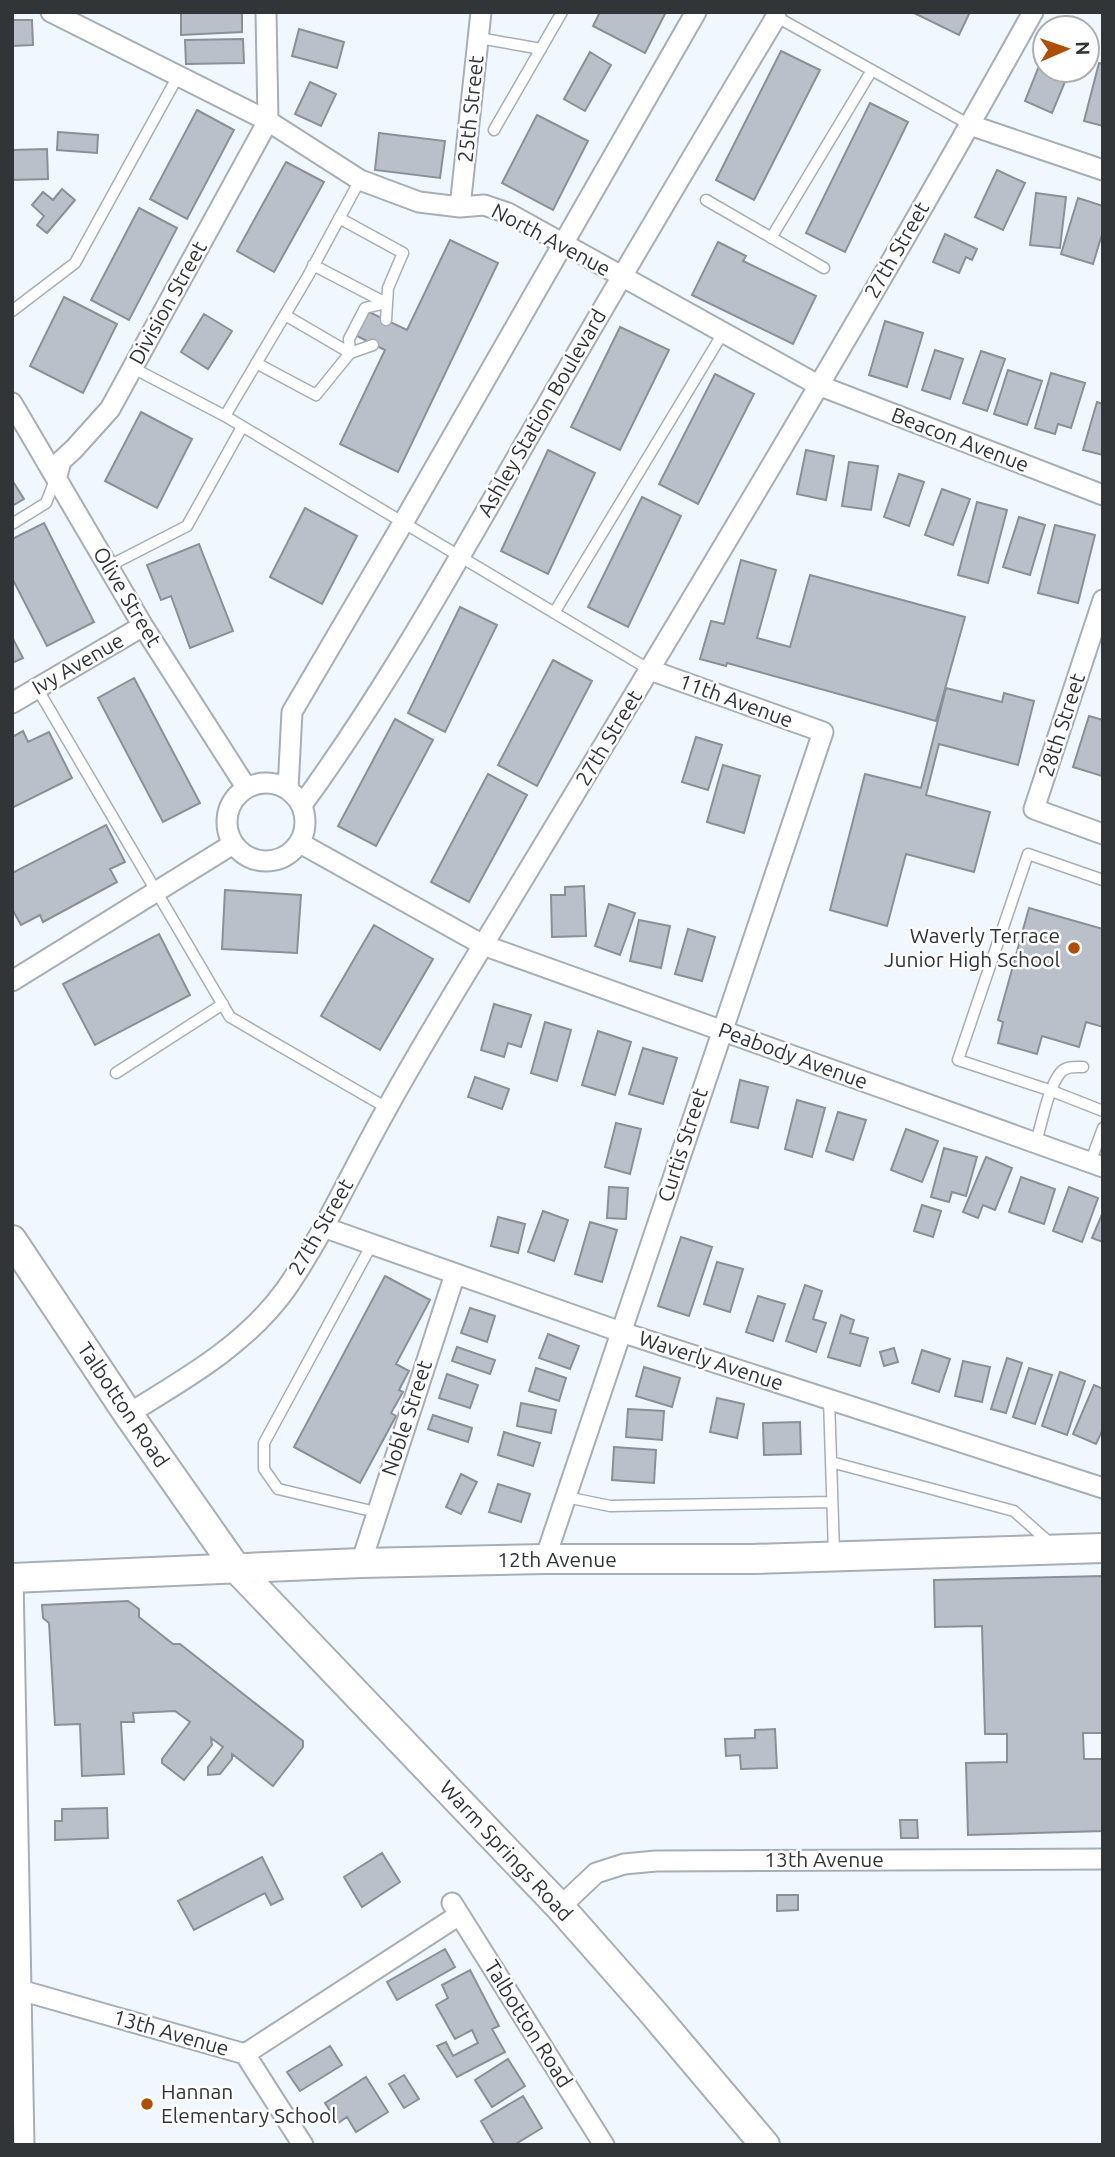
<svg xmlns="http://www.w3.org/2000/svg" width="1115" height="2157" font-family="Ubuntu,sans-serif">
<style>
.building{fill:#b9c0c9;stroke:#899098;stroke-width:2}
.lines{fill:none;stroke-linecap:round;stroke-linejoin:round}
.lane-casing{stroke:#a6aeb6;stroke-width:13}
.street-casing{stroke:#a6aeb6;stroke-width:23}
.secondary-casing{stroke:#a6aeb6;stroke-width:32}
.lane{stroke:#fff;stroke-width:10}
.street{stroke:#fff;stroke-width:19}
.secondary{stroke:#fff;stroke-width:28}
.poi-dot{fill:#af4f06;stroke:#fff;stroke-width:2.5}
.labels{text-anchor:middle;stroke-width:5;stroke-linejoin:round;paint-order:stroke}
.street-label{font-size:21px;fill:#323538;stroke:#fff}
.poi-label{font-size:21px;fill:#323538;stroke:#fff;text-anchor:end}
</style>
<rect width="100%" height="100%" fill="#f1f7fe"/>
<path class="building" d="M 181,12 L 242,12 L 242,32 L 181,35 Z
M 600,12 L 666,12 L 645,53 L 593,26 Z
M 912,12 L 970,12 L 959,35 Z
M 12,20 L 32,20 L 33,45 L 12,46 Z
M 299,29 L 344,42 L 337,68 L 292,56 Z
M 243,39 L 244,63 L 186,64 L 185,40 Z
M 781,51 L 820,70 L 754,200 L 716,180 Z
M 1045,51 L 1045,70 L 1070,70 L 1052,113 L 1025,101 Z
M 590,52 L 611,65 L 585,111 L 564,99 Z
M 1099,63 L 1103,64 L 1103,126 L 1084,121 Z
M 310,82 L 336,94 L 321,126 L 295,114 Z
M 870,103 L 908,122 L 845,252 L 806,233 Z
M 197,110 L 234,130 L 187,219 L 150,199 Z
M 537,115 L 588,141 L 553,210 L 502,183 Z
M 58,132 L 98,135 L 97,153 L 57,150 Z
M 379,133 L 445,141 L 440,178 L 375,170 Z
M 47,149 L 48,179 L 12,180 L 12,150 Z
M 286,162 L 324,182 L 274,272 L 237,251 Z
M 997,170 L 1025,183 L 1003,230 L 975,217 Z
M 62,189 L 75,200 L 47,233 L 37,225 L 44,216 L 32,205 L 43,192 L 53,200 Z
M 1036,193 L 1066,197 L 1060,248 L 1030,245 Z
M 1078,198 L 1103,206 L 1103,231 L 1093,264 L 1061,254 Z
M 139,208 L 177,228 L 129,320 L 91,300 Z
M 945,234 L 977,249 L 972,260 L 966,257 L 959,273 L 933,262 Z
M 450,240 L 498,263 L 398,472 L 340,444 L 385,350 L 355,335 L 367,311 L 407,330 Z
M 718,242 L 746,256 L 743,261 L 816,296 L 793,344 L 692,295 Z
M 64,297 L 117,324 L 83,393 L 30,366 Z
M 204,314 L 232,331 L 208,369 L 181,352 Z
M 885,321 L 923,333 L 907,387 L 869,375 Z
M 620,327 L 669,350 L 620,450 L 571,427 Z
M 935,350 L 963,359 L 950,399 L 922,390 Z
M 981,351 L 1005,359 L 987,411 L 963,403 Z
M 1008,370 L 1042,381 L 1027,425 L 994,414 Z
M 1051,373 L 1085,383 L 1071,428 L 1058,424 L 1055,434 L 1035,428 Z
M 715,374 L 754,394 L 698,504 L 659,484 Z
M 1097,402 L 1103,404 L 1103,455 L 1083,450 Z
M 141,412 L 192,439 L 157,508 L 105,481 Z
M 548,450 L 595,473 L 548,574 L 501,551 Z
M 806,450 L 834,456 L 826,500 L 797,494 Z
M 849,462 L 878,466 L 871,510 L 842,506 Z
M 899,474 L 924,482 L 909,526 L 884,517 Z
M 12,480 L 24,499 L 12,506 Z
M 942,489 L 970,499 L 953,545 L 925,535 Z
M 642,497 L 681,516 L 628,627 L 588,607 Z
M 977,502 L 1007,510 L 988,583 L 958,575 Z
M 305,508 L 357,536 L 322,604 L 270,577 Z
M 1019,517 L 1045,525 L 1030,575 L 1003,567 Z
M 44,523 L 94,622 L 47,646 L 12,578 L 12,539 Z
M 1055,525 L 1095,535 L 1078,603 L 1038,593 Z
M 199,544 L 233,631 L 190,648 L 171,596 L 161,600 L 147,565 Z
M 741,560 L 776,570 L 757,638 L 790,647 L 810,575 L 965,617 L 936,721 L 727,663 L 726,666 L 700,659 L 711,621 L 724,624 Z
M 460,607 L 497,625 L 445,732 L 408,713 Z
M 12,637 L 23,658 L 12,663 Z
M 553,660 L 592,681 L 537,786 L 498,765 Z
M 134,678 L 200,803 L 163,822 L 98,698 Z
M 946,688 L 1002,702 L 1004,693 L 1034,701 L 1018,765 L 939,744 L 926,795 L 990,812 L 974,872 L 906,854 L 887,926 L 830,910 L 865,774 L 921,788 Z
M 1089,716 L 1103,720 L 1102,776 L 1073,767 Z
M 395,719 L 433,740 L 376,846 L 338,826 Z
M 23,731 L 28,742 L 49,732 L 72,778 L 12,808 L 12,737 Z
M 696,737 L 722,745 L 708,790 L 682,782 Z
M 723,765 L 760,776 L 744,833 L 707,822 Z
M 488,774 L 527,795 L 469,902 L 431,882 Z
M 106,825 L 125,862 L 110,869 L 117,882 L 43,922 L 40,915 L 21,925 L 12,909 L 12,873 Z
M 584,886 L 586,936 L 552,937 L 551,895 L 565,895 L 565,887 Z
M 225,890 L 301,895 L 297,953 L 222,949 Z
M 609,904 L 635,913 L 620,955 L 595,946 Z
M 1029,908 L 1103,929 L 1103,1027 L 1086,1022 L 1079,1047 L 1042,1036 L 1037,1054 L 998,1043 L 1003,1022 L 998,1020 Z
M 639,920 L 670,926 L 661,968 L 630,961 Z
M 374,925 L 433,959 L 380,1050 L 321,1016 Z
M 688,929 L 715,937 L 702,981 L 675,974 Z
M 159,934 L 190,995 L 95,1045 L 63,984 Z
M 494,1004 L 531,1015 L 521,1047 L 508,1043 L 504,1057 L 481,1050 Z
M 545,1022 L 571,1030 L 557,1081 L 531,1073 Z
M 598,1031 L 631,1042 L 615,1095 L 582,1085 Z
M 643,1048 L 677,1058 L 663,1104 L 629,1094 Z
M 475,1077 L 509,1089 L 502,1109 L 468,1097 Z
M 740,1080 L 768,1087 L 758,1128 L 731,1122 Z
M 797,1100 L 825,1108 L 812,1157 L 785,1149 Z
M 838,1112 L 866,1120 L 853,1160 L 826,1151 Z
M 616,1123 L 641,1129 L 630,1174 L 605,1167 Z
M 906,1129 L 938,1141 L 922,1182 L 891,1170 Z
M 944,1148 L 977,1157 L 966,1196 L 952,1192 L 949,1202 L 931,1197 Z
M 986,1157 L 1012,1168 L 995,1210 L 983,1205 L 978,1218 L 963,1212 Z
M 1021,1177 L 1055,1189 L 1044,1224 L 1009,1212 Z
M 609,1187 L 628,1188 L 626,1219 L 607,1218 Z
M 1069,1187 L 1098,1198 L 1082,1242 L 1053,1231 Z
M 922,1205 L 941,1211 L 933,1237 L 914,1231 Z
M 543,1211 L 568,1220 L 554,1261 L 528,1252 Z
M 1103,1212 L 1103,1242 L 1092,1238 Z
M 498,1217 L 525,1224 L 518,1253 L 491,1246 Z
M 590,1222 L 617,1230 L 602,1282 L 575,1274 Z
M 681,1237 L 712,1247 L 689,1316 L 658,1306 Z
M 717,1262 L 743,1269 L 730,1312 L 704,1304 Z
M 385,1276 L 430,1300 L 396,1364 L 409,1371 L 399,1390 L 403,1392 L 391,1413 L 396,1416 L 360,1483 L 294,1447 Z
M 805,1285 L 822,1291 L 813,1319 L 826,1323 L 816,1352 L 786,1341 Z
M 758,1296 L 785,1304 L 773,1341 L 746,1332 Z
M 470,1308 L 495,1316 L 487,1342 L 461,1333 Z
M 841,1315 L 854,1320 L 850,1333 L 868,1338 L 860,1366 L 828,1357 Z
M 548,1334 L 579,1346 L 570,1369 L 539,1358 Z
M 457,1347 L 495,1360 L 490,1374 L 452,1361 Z
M 894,1348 L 898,1362 L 884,1366 L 880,1352 Z
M 922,1350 L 950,1359 L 939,1392 L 912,1383 Z
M 1007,1358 L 1022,1363 L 1006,1413 L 991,1409 Z
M 963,1361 L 990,1367 L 982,1402 L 955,1396 Z
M 644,1367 L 680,1378 L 672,1407 L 636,1396 Z
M 536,1368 L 566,1378 L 559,1401 L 529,1391 Z
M 1029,1368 L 1052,1375 L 1035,1424 L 1013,1417 Z
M 1060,1372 L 1085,1381 L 1067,1435 L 1042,1426 Z
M 447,1374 L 478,1385 L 470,1408 L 439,1398 Z
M 1094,1385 L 1103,1389 L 1103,1429 L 1096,1444 L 1073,1434 Z
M 717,1398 L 744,1404 L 737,1438 L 710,1432 Z
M 521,1403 L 556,1410 L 551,1433 L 517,1426 Z
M 628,1409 L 664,1411 L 662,1440 L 626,1437 Z
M 433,1415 L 472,1428 L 468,1442 L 428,1429 Z
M 800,1422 L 801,1454 L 764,1455 L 763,1423 Z
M 504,1432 L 540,1443 L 533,1466 L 498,1455 Z
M 614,1447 L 656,1450 L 654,1483 L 612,1480 Z
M 461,1474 L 477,1482 L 461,1514 L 446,1507 Z
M 498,1484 L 530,1494 L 521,1522 L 489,1512 Z
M 1103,1576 L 1103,1733 L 1083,1733 L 1084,1759 L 1103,1759 L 1103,1831 L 968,1835 L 966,1763 L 1007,1762 L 1007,1734 L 985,1734 L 982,1626 L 935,1627 L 934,1580 Z
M 128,1601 L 139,1609 L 139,1617 L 173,1644 L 180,1644 L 303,1741 L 303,1747 L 273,1786 L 232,1754 L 232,1759 L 220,1774 L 208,1775 L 208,1767 L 223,1747 L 211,1738 L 212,1745 L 184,1780 L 162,1763 L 162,1759 L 190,1722 L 175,1711 L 133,1713 L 134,1722 L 121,1722 L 124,1774 L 82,1776 L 80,1724 L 55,1725 L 49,1623 L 43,1618 L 42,1605 Z
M 775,1729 L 777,1768 L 741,1769 L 740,1755 L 726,1756 L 725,1739 L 755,1738 L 755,1730 Z
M 107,1808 L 108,1838 L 55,1840 L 55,1821 L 62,1821 L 62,1809 Z
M 900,1820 L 917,1820 L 918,1838 L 901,1838 Z
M 382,1853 L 400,1882 L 362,1907 L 344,1877 Z
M 262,1857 L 283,1899 L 271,1905 L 265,1893 L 194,1930 L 178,1901 Z
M 777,1895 L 798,1895 L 798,1910 L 777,1911 Z
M 445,1949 L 455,1967 L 397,2000 L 387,1982 Z
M 470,1970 L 499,2026 L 492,2029 L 505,2052 L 457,2077 L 437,2046 L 446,2042 L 453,2056 L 478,2043 L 472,2030 L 455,2039 L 436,2005 L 448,1998 L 442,1985 Z
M 330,2046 L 342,2065 L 300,2091 L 287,2072 Z
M 508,2059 L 525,2086 L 492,2107 L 475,2080 Z
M 404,2075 L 419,2099 L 404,2108 L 389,2084 Z
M 366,2077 L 388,2112 L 356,2132 L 347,2117 L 338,2123 L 325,2103 Z
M 523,2096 L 542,2128 L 514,2145 L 495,2145 L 481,2121 Z"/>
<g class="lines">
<g class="lane-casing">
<path id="lane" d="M 775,16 L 970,125
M 479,38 L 541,49
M 494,130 L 562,12
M 706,200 L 824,268
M 339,218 L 403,253 L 388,288 L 386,320
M 771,238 L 872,70
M 313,265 L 386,303
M 12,311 L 75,263 L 178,76
M 285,315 L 350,353
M 350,353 L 349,339 L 365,308 L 386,303
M 256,363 L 316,395 L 350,353 L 373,345
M 133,368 L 225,416 L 650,670
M 225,416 L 308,276 L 360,180
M 12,524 L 46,503 L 55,480
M 109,566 L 187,526 L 242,427
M 554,613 L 723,333
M 37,688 L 230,1017 L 387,1108
M 1103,880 L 1028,854 L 958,1060 L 1052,1091 L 1103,1111
M 116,1073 L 223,1004
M 1036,1142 C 1042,1123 1048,1087 1061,1072 C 1067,1066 1075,1067 1083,1067
M 1090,1163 L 1103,1128
M 372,1244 L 264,1443 L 264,1469 L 278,1489 L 376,1512
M 829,1399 L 834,1552
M 831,1462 L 1014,1511 L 1050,1543
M 566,1497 L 610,1506 L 832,1502"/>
</g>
<g class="street-casing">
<path id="street" d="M 51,12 L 268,121 L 360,180 L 419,202 L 460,207 L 484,205 L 508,213 L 818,385 L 1103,495
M 970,125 L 1103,170
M 460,207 L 481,12
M 12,403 L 143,626 L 246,787
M 57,476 L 61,461 L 74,449 L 110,409 L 268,121 L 266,12
M 1103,600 L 1034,809 L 1103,834
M 12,703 L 143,626
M227 822a39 39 0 1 1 78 0a39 39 0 1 1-78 0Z
M 288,789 L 292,712 L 403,523 L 696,12
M 302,805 C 388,687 459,558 532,431 C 612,292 694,154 776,17
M 300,843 L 483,945 L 1103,1167
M 12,981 L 233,844
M 323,1227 L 621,1332 L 1103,1488
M 128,1414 C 185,1379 246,1345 286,1289 C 324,1234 352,1170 385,1112 C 417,1053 453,995 488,937 C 673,631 859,325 1033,12
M 545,1559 L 823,732 L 650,670
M 361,1563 L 455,1274
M 13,1578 L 24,2145
M 452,1903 L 604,2145
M 560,1907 L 596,1873 L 624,1864 L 656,1861 L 1103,1859
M 12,1990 L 20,1990 L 245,2054 L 459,1915
M 245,2054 L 303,2145"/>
</g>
<g class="secondary-casing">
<path id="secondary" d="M 12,1240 L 128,1414 L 236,1568 L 560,1907 L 650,2009 L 765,2145
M 12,1578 L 361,1563 L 545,1559 L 752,1559 L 1103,1548"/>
</g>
<use href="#lane" class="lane"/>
<use href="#street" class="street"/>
<use href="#secondary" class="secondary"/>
</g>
<g class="poi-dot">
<circle cx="1074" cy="948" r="7"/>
<circle cx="147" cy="2104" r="7"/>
</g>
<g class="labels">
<g class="street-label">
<text transform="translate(471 109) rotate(-84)" y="7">25th Street</text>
<text transform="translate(551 240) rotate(28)" y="7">North Avenue</text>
<text transform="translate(897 250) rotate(-60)" y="7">27th Street</text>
<text transform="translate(168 303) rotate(-61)" y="7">Division Street</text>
<text transform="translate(542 413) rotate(-60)" y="7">Ashley Station Boulevard</text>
<text transform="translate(960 440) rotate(21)" y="7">Beacon Avenue</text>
<text transform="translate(127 597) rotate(59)" y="7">Olive Street</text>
<text transform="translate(78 664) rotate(-30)" y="7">Ivy Avenue</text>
<text transform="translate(736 701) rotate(20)" y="7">11th Avenue</text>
<text transform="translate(1062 725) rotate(-72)" y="7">28th Street</text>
<text transform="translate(609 738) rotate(-59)" y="7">27th Street</text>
<text transform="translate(793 1056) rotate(20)" y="7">Peabody Avenue</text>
<text transform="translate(683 1145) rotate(-72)" y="7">Curtis Street</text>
<text transform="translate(321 1227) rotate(-60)" y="7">27th Street</text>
<text transform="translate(711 1361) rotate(18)" y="7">Waverly Avenue</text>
<text transform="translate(123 1405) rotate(56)" y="7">Talbotton Road</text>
<text transform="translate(407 1418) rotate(-72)" y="7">Noble Street</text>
<text x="557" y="1567">12th Avenue</text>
<text transform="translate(506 1851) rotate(47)" y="7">Warm Springs Road</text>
<text x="824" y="1867">13th Avenue</text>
<text transform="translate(528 2024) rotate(58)" y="7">Talbotton Road</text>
<text transform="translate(171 2033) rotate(16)" y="7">13th Avenue</text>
</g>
<g class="poi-label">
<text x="1060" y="943">Waverly Terrace<tspan x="1060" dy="24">Junior High School</tspan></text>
<text x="161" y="2099" text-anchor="start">Hannan<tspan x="161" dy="24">Elementary School</tspan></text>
</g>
</g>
<rect width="1115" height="2157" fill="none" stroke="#323538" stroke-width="28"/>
<g transform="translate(1066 49) rotate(88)"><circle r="33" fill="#ffffff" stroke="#adaeaf" stroke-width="2"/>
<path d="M0-5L12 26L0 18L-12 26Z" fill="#af4f06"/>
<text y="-10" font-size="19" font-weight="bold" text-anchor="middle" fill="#323538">N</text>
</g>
</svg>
